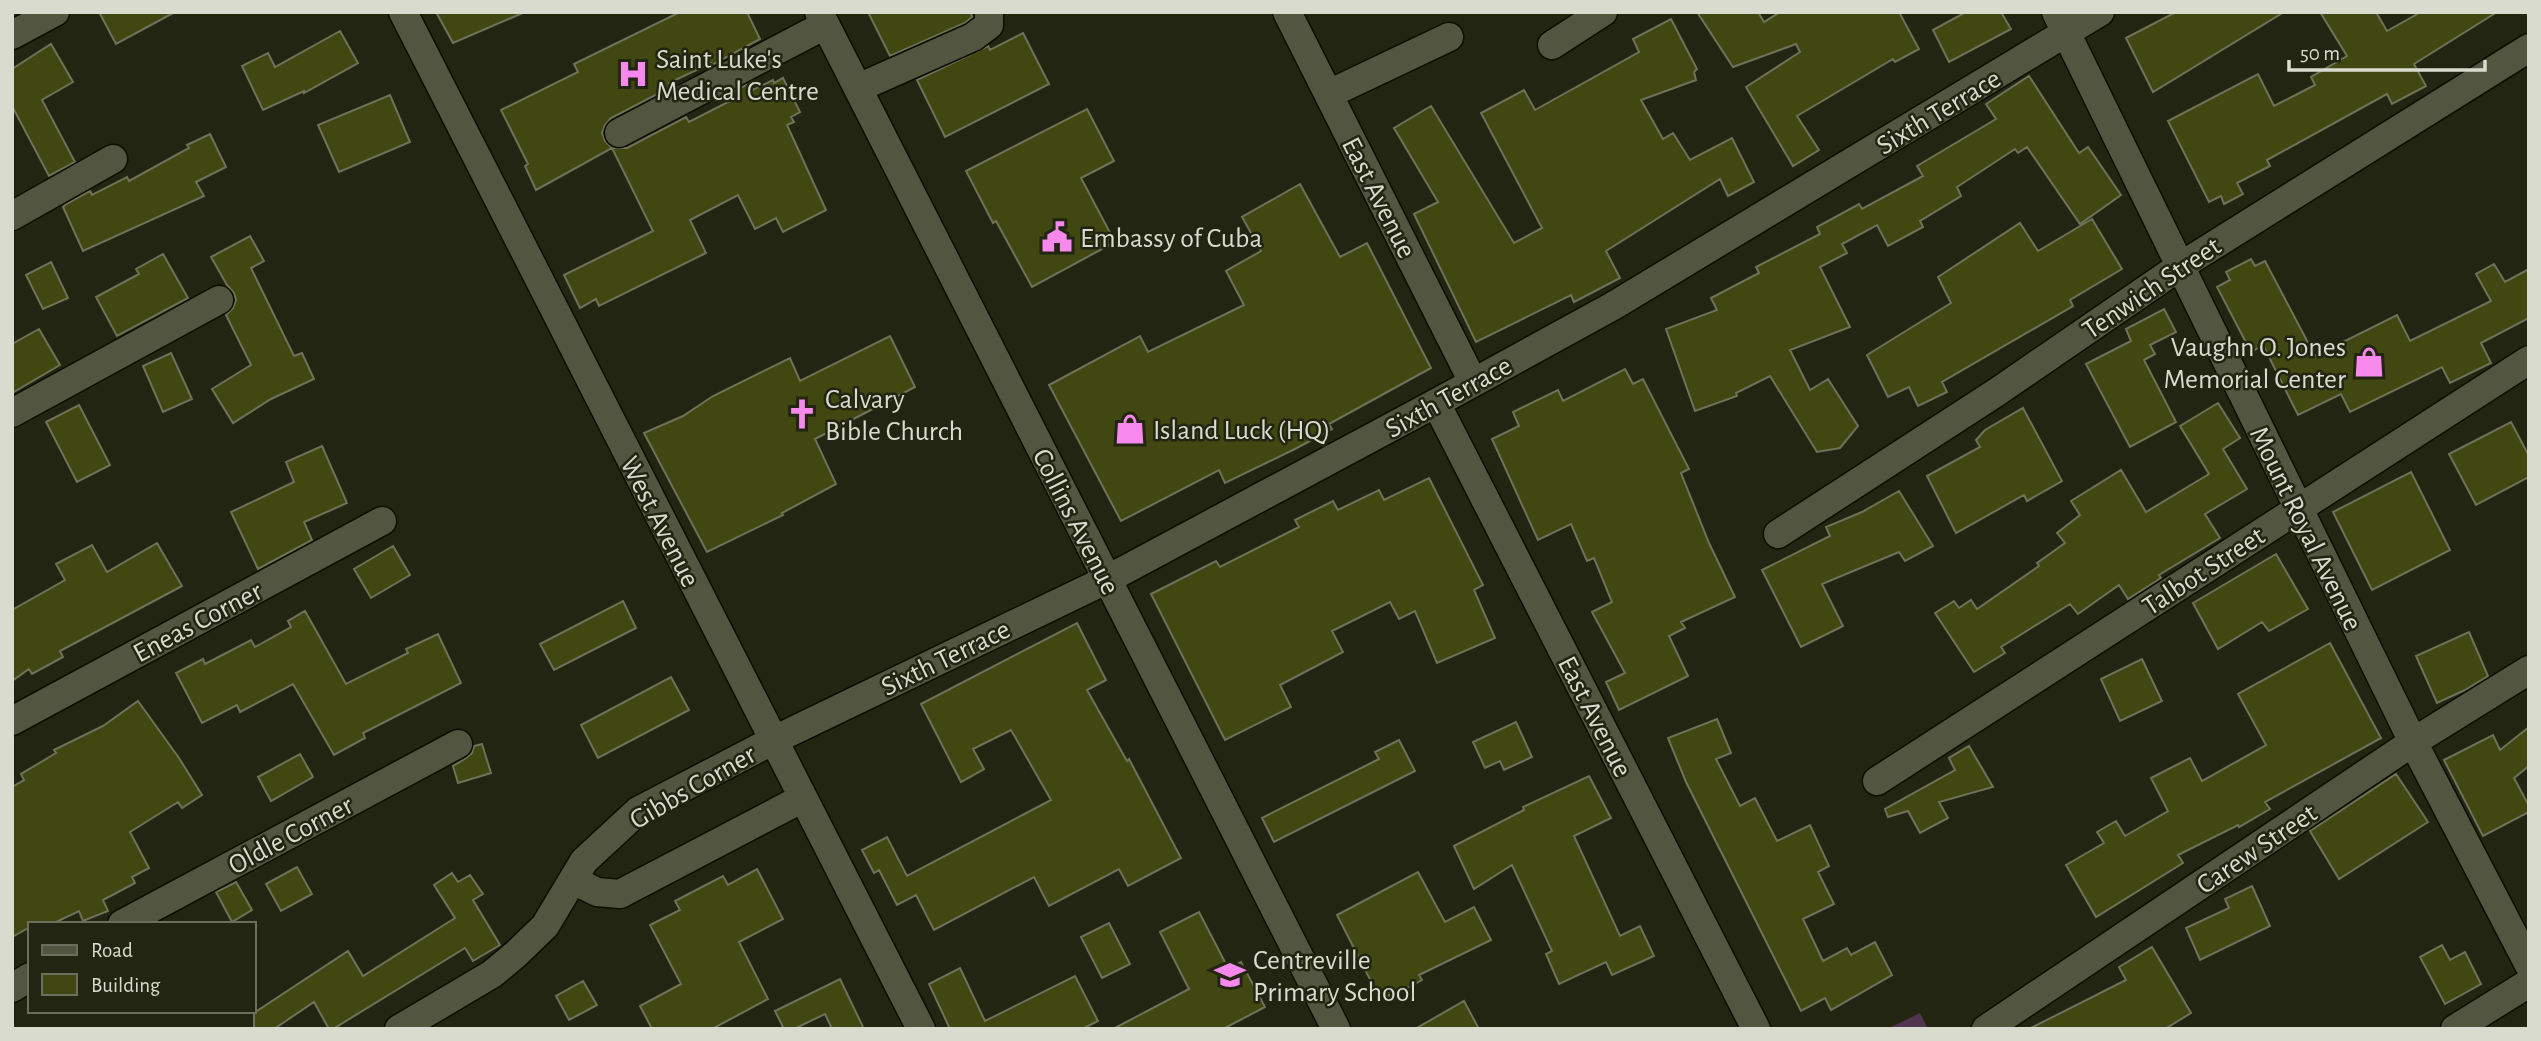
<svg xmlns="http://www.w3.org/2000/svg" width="2541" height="1041" font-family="'Alegreya Sans',sans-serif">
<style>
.green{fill:#51344e}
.building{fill:#414710;stroke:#6e725b;stroke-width:2}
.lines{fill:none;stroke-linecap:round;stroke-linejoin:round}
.minor-casing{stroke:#0c0e00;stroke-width:31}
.minor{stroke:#525640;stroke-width:28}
.labels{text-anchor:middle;stroke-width:5;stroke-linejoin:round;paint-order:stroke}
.poi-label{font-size:28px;fill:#d9dbcf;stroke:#222511;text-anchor:start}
.street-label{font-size:28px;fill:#d9dbcf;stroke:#222511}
</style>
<rect width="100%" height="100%" fill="#222511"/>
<path class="green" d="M 1920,1013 L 1928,1029 L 1887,1029 Z"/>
<path class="building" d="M 99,12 L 175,12 L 116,44 Z
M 436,12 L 525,12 L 453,43 Z
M 680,12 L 747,12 L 760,39 L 712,65 L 711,63 L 669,83 L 671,87 L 611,118 L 605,125 L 602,133 L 605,141 L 612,148 L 536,190 L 525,166 L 528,164 L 501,110 L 578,72 L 574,64 Z
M 868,12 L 971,12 L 972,17 L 965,23 L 890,56 Z
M 1697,12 L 1758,12 L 1764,22 L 1780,12 L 1899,12 L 1919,49 L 1895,62 L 1893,59 L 1797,116 L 1819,150 L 1793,166 L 1746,87 L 1800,52 L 1796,44 L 1733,67 Z
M 1966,12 L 2001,12 L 2011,29 L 1949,62 L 1933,30 Z
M 2176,12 L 2284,12 L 2153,92 L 2126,38 Z
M 2320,12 L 2376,12 L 2387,31 L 2421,12 L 2497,12 L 2414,64 L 2426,86 L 2392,104 L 2387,94 L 2267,160 L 2270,166 L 2237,183 L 2243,194 L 2224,204 L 2221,196 L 2209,202 L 2168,121 L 2258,74 L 2274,106 L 2315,85 L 2311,77 L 2347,56 Z
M 1671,19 L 1697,69 L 1694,72 L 1696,80 L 1641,100 L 1663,139 L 1673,133 L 1690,160 L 1732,138 L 1754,182 L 1728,196 L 1720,179 L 1606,251 L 1620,278 L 1574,302 L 1571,295 L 1476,342 L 1414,214 L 1438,202 L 1394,128 L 1431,106 L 1514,243 L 1542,228 L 1481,113 L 1524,90 L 1535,110 L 1639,52 L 1633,39 Z
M 340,31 L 358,63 L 304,93 L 304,91 L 263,110 L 242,66 L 268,53 L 275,67 Z
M 1023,33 L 1049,84 L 945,137 L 917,80 L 988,46 L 990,50 Z
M 51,44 L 73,82 L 42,100 L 75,162 L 49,176 L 12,106 L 12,69 Z
M 2029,76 L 2079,153 L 2088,147 L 2121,195 L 2080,224 L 2027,147 L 2018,153 L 2015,149 L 1957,187 L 1961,196 L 1920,221 L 1923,227 L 1888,246 L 1877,225 L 1842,244 L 1847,253 L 1820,267 L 1850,327 L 1790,350 L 1810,390 L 1828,379 L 1858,426 L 1840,448 L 1817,452 L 1770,376 L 1736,393 L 1737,396 L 1695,411 L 1666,329 L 1717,310 L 1711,298 L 1759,273 L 1756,267 L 1820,234 L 1817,227 L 1859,204 L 1862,209 L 1923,176 L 1917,166 L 1996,119 L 1986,104 Z
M 783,78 L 800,112 L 791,117 L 794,122 L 787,125 L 826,210 L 783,232 L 776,218 L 755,229 L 738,195 L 690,220 L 706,253 L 599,306 L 596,299 L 580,308 L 564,275 L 653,231 L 612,148 L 627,148 L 686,117 L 689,122 L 730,101 L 727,95 L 750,83 L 753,90 L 773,80 L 774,83 Z
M 390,95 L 410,142 L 339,172 L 318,125 Z
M 1087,109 L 1114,161 L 1081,178 L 1115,242 L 1032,287 L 996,221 L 993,223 L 966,171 Z
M 210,134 L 226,167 L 196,182 L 204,196 L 83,251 L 63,207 L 65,205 L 90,191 L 92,195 L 127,177 L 129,181 L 189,148 L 187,145 Z
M 1300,184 L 1340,257 L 1367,243 L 1431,368 L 1329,424 L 1332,429 L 1295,449 L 1225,483 L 1219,470 L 1121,521 L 1049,385 L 1140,336 L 1148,352 L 1244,305 L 1226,271 L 1261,251 L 1242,217 Z
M 2092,219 L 2122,269 L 2070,300 L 2073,306 L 1942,382 L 1947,392 L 1918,406 L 1909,387 L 1888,397 L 1867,355 L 1951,303 L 1938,277 L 2020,223 L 2038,251 Z
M 250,236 L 264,261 L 251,268 L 294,356 L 302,353 L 314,379 L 271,399 L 233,423 L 212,389 L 251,365 L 226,315 L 233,308 L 236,300 L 234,293 L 227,285 L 211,257 Z
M 163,254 L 188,298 L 117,336 L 96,297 L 139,274 L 136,269 Z
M 2251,259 L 2255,266 L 2265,261 L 2315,356 L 2397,315 L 2410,341 L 2491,301 L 2476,274 L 2494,264 L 2505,282 L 2529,269 L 2529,318 L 2481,343 L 2491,363 L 2450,383 L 2442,367 L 2350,412 L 2341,394 L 2298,415 L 2263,345 L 2251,352 L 2217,287 L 2230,280 L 2226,272 Z
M 51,262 L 68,298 L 43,309 L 26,275 Z
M 2164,309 L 2176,332 L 2150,345 L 2155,354 L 2144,360 L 2176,422 L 2130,447 L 2086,364 L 2131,341 L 2126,329 Z
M 39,329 L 60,365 L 12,393 L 12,344 Z
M 890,336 L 915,387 L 815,439 L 836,484 L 782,513 L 783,515 L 707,552 L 644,433 L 683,416 L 713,396 L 790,358 L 800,381 Z
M 171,353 L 192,399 L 163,412 L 143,366 Z
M 1625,369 L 1633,384 L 1643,379 L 1689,469 L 1681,473 L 1709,543 L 1735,597 L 1681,622 L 1685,628 L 1669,636 L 1688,676 L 1619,710 L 1606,682 L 1625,673 L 1592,612 L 1612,602 L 1594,558 L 1587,561 L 1571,524 L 1538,540 L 1492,439 L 1519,426 L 1513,412 L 1558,390 L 1563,401 Z
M 2218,403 L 2240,438 L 2223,449 L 2247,489 L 2205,514 L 2220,538 L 2159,575 L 2161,578 L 2128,599 L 2119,585 L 2078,614 L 2070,604 L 2001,647 L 2005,653 L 1974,672 L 1935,613 L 1954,601 L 1959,608 L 1971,600 L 1977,609 L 2039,566 L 2037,563 L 2065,543 L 2057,533 L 2080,515 L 2071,501 L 2121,470 L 2146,512 L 2209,474 L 2180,426 Z
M 79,405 L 110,465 L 77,482 L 46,422 Z
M 2023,408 L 2062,481 L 2027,501 L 2024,495 L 1956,533 L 1927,476 L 1980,447 L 1976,440 L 1985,430 Z
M 2511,422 L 2529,456 L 2529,477 L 2476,505 L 2449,454 Z
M 322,446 L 347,503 L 304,522 L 312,540 L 258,569 L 231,512 L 294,482 L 286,462 Z
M 2411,472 L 2450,550 L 2372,590 L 2333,512 Z
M 1429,478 L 1483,585 L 1474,590 L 1495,638 L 1437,663 L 1415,611 L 1399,619 L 1390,602 L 1332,631 L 1343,652 L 1280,685 L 1291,707 L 1225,740 L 1151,594 L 1216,561 L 1220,567 L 1299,527 L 1295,520 L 1333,501 L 1338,510 L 1379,490 L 1384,500 Z
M 1899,491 L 1933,546 L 1905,561 L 1899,552 L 1822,584 L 1843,626 L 1801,647 L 1762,570 L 1830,536 L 1826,527 L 1862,512 Z
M 157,543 L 182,586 L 60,651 L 63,657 L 32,674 L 29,669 L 12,681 L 12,610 L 65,580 L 56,564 L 92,545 L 107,572 Z
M 393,546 L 410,575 L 371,598 L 354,569 Z
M 2276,554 L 2308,609 L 2269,631 L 2262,622 L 2218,649 L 2193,603 Z
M 623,601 L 636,628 L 554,670 L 540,644 Z
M 305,611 L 346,684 L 408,653 L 406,649 L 438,634 L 461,683 L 363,733 L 365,738 L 334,755 L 293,684 L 240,712 L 237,705 L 202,723 L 176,673 L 203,659 L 205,664 L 251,640 L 255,647 L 291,627 L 288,621 Z
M 1077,623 L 1106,680 L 1087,690 L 1127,761 L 1129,759 L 1181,858 L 1128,886 L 1119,869 L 1049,906 L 1034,877 L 934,930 L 916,895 L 897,905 L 879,870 L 874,873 L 862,850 L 887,837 L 907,876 L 1051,800 L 1011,730 L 973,749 L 984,769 L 961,782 L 921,704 Z
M 2469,632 L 2488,676 L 2465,690 L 2437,703 L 2416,656 Z
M 2330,643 L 2381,738 L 2265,802 L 2270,809 L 2239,827 L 2238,825 L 2178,855 L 2183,863 L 2096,917 L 2066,865 L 2104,843 L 2097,832 L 2116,821 L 2125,836 L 2168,811 L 2151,778 L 2190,758 L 2202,781 L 2266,745 L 2238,694 Z
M 2142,659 L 2162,701 L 2120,721 L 2101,679 Z
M 671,677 L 689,710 L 598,758 L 581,725 Z
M 138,701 L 179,758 L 202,795 L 182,808 L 178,802 L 130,832 L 149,868 L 132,877 L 135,883 L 103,900 L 108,911 L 83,921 L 79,911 L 52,924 L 30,924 L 30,927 L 12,937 L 12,787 L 24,780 L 21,774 L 56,753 L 54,750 L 103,726 Z
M 1717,719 L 1731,753 L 1716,759 L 1740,806 L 1755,798 L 1777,841 L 1810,825 L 1829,866 L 1818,872 L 1834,904 L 1803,919 L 1823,961 L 1847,948 L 1851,955 L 1875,942 L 1892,975 L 1831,1010 L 1825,998 L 1801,1011 L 1686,782 L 1668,738 Z
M 1516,722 L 1532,757 L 1504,770 L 1500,761 L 1485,768 L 1473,742 Z
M 2529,727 L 2529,766 L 2514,778 L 2529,806 L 2529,812 L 2483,836 L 2444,760 L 2493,735 L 2500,750 Z
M 1399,740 L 1415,771 L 1274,842 L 1262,818 L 1379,759 L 1375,752 Z
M 482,744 L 491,773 L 458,783 L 453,766 L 466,758 L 472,753 L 474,746 Z
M 1969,746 L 1993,787 L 1939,802 L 1948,818 L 1920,833 L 1908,811 L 1888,817 L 1885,809 L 1955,770 L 1949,758 Z
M 300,754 L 313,777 L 271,801 L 258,777 Z
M 2396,774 L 2428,822 L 2339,879 L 2310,831 Z
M 1589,776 L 1611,818 L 1574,836 L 1620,936 L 1640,926 L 1654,956 L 1612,975 L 1606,962 L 1559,984 L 1546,954 L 1552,951 L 1512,865 L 1474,889 L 1454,846 L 1524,810 L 1523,807 Z
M 297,867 L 312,894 L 281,911 L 266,884 Z
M 757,869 L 783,919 L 739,942 L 768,999 L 712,1029 L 652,1029 L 640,1006 L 681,984 L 650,925 L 680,910 L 675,901 L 723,876 L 728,885 Z
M 1418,872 L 1445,922 L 1474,907 L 1491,940 L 1419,975 L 1422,980 L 1390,998 L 1389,995 L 1380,999 L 1337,915 Z
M 452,873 L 458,882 L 470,875 L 483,894 L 473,900 L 500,945 L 473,961 L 465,948 L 333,1029 L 329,1029 L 314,1002 L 274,1029 L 254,1029 L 254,1013 L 348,951 L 363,976 L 455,918 L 434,885 Z
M 236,882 L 252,910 L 232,922 L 216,892 Z
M 2252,886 L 2270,926 L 2200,960 L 2186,928 L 2229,908 L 2225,899 Z
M 1199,912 L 1228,968 L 1241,962 L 1265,1007 L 1223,1029 L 1113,1029 L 1189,989 L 1160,932 Z
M 1109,923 L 1130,964 L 1102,978 L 1081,937 Z
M 2442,945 L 2450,960 L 2465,952 L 2481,984 L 2445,1004 L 2420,957 Z
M 2152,947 L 2191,1013 L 2165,1029 L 2029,1029 L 2126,980 L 2119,967 Z
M 960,968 L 985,1021 L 1075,976 L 1098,1021 L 1082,1029 L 950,1029 L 929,984 Z
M 840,979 L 864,1029 L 832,1029 L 825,1014 L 794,1029 L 784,1029 L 775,1011 Z
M 583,981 L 597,1005 L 569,1020 L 556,996 Z
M 1464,1001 L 1479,1029 L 1415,1029 Z"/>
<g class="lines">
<g class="minor-casing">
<path id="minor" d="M 403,12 L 921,1029
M 819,12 L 1336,1029
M 1287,12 L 1473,382
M 2056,12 L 2413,742 L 2529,965
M 12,35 L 55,12
M 1552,45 L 1603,12
M 858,88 L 973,37 L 989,25 L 989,12
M 1329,94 L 1449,37
M 619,133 L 825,25
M 12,216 L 113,159
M 1436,403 L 1756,1029
M 12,413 L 219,300
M 1778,534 L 1997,392 L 2179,267 L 2529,48
M 12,721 L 382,521
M 1877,781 L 2529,360
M 573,880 L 597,892 L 620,894 L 803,798
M 122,924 L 458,744
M 12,988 L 30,977
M 399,1029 L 492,974 L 516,954 L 545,926 L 584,861 L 638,811 L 774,740 L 1106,580 L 1436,403 L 1613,306 L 2100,12
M 1986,1029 L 2413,742 L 2529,670
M 2455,1029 L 2529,983"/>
</g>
<use href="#minor" class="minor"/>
</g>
<defs>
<g id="hospital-bare" transform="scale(2.415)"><path d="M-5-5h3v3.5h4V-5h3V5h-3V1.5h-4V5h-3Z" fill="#f788ec" stroke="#222511" stroke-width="2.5" paint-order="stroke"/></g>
<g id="civic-bare" transform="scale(2.415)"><path d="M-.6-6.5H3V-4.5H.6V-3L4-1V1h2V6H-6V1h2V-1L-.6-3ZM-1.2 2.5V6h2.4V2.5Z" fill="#f788ec" stroke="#222511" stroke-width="2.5" paint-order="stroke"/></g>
<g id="shop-bare" transform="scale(2.415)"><path d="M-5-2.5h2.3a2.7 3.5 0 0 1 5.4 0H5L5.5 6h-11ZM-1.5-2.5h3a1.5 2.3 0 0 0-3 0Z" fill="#f788ec" stroke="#222511" stroke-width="2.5" paint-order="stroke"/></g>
<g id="church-bare" transform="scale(2.415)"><path d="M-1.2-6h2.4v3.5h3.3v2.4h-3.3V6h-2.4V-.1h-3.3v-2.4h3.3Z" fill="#f788ec" stroke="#222511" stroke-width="2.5" paint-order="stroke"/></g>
<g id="school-bare" transform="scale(2.415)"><path d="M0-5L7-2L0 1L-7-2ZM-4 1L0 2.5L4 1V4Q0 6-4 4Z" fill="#f788ec" stroke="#222511" stroke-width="2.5" paint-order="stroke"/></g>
</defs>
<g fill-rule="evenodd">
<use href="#hospital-bare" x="633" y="74"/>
<use href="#civic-bare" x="1057" y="237"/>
<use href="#shop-bare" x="2369" y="362"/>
<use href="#church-bare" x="802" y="414"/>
<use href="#shop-bare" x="1130" y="429"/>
<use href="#school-bare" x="1230" y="975"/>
</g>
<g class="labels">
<g class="poi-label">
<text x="656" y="68">Saint Luke's<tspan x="656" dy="32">Medical Centre</tspan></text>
<text x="1080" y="247">Embassy of Cuba</text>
<text x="2346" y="356" text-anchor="end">Vaughn O. Jones<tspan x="2346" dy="32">Memorial Center</tspan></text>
<text x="825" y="408">Calvary<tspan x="825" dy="32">Bible Church</tspan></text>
<text x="1153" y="439">Island Luck (HQ)</text>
<text x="1253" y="969">Centreville<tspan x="1253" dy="32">Primary School</tspan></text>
</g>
<g class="street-label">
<text transform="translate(1938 111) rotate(-31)" y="10">Sixth Terrace</text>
<text transform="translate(1380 197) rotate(63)" y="10">East Avenue</text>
<text transform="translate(2151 287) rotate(-34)" y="10">Tenwich Street</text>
<text transform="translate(1448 396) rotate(-29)" y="10">Sixth Terrace</text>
<text transform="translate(661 521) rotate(63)" y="10">West Avenue</text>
<text transform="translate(1077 521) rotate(63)" y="10">Collins Avenue</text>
<text transform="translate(2307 528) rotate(64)" y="10">Mount Royal Avenue</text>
<text transform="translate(2203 570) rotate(-33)" y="10">Talbot Street</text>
<text transform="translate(197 621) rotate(-28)" y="10">Eneas Corner</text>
<text transform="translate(945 657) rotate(-26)" y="10">Sixth Terrace</text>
<text transform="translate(1596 716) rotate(63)" y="10">East Avenue</text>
<text transform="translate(692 786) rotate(-30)" y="10">Gibbs Corner</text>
<text transform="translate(290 834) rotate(-28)" y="10">Oldle Corner</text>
<text transform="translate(2256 848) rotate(-34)" y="10">Carew Street</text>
</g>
</g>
<rect width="2541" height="1041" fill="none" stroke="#d9dbcf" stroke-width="28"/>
<rect x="28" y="922" width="228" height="91" fill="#222511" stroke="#6b6e5d" stroke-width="2"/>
<rect x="42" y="945" width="35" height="10" fill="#525640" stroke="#6b6e5d" stroke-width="2"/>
<text x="91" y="957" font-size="21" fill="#d9dbcf">Road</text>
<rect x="42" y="974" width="35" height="21" fill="#414710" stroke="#6b6e5d" stroke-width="2"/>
<text x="91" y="992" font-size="21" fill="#d9dbcf">Building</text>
<path d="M2289 60v10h196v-10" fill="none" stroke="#d9dbcf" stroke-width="3.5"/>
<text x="2300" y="60" font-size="21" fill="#d9dbcf" stroke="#222511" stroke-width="5" paint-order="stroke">50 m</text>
</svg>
